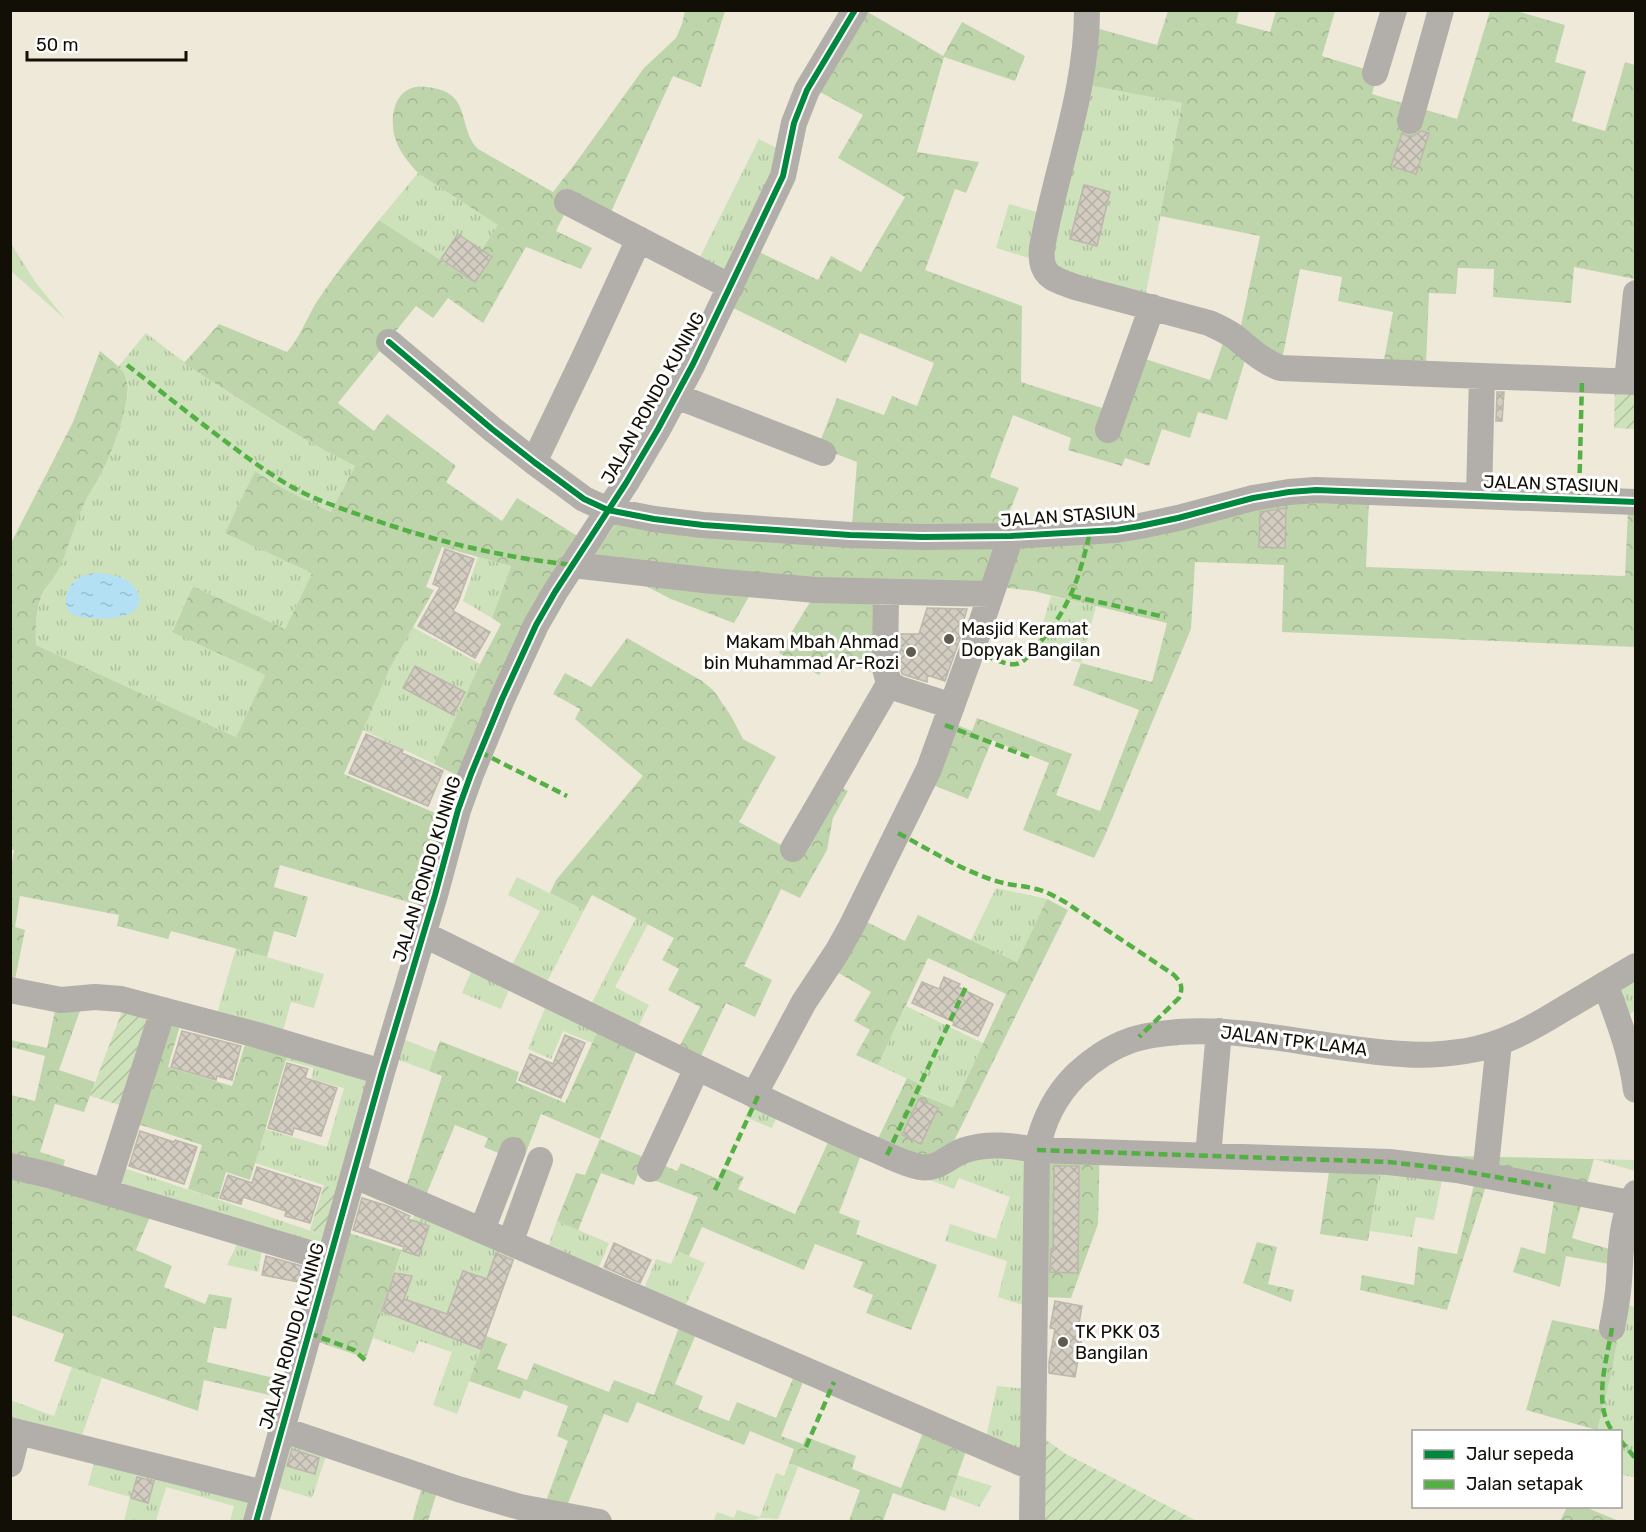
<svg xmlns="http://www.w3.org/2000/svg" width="1646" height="1532" font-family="Rubik,sans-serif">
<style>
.grass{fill:url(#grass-tufts);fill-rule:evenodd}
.forest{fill:url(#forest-crowns)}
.garden{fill:url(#garden-furrows)}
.water{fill:url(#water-ripples)}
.building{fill:url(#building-cross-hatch);stroke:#bcb7ab;stroke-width:1.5}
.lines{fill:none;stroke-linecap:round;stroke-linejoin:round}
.minor{stroke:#b2aea9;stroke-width:26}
.quiet{stroke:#54b044;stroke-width:4.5;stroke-dasharray:9 4.5;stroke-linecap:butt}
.cycleway-casing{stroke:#fff;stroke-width:10}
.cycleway{stroke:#00873e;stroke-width:6}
.poi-dot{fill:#5f5b50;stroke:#fff;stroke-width:2}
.labels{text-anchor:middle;stroke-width:6;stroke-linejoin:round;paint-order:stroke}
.street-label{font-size:18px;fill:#120f06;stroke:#fff}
.poi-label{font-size:18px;fill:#120f06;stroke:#fff;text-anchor:start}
</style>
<defs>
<pattern id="grass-tufts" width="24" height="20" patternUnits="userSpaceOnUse" patternTransform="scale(1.5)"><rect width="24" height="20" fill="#cde1bb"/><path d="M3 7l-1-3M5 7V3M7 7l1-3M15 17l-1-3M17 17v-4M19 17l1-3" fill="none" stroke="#afc09f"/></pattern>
<pattern id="forest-crowns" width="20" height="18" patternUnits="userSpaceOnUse" patternTransform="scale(1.5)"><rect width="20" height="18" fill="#bed5ab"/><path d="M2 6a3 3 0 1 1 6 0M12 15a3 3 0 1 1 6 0" fill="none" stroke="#a2b692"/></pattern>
<pattern id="garden-furrows" width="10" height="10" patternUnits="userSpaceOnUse" patternTransform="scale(1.5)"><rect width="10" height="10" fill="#cde1bb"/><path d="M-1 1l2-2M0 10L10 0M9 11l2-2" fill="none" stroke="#afc09f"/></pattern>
<pattern id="water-ripples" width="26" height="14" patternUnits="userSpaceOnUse" patternTransform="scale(1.5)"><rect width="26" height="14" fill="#b3e1f3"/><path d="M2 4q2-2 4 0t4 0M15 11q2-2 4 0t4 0" fill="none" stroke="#99c0cf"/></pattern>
<pattern id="building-cross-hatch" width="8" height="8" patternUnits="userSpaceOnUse" patternTransform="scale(1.5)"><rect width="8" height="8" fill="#d3cdc1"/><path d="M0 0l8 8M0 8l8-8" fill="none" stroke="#b4afa4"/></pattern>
</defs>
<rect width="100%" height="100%" fill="#efe9d9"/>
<path class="grass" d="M 1088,85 L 1182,103 L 1145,298 L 1064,275 L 1050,257 Z
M 759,139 L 778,149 L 772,173 L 727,275 L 698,261 Z
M 418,173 L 499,225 L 465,276 L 379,220 Z
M 1009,204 L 1040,213 L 1032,259 L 996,248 Z
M 10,242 L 36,283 L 66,320 L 11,271 Z
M 146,333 C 211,384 281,429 355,466 L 331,512 L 301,499 L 255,471 L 226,532 L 312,573 L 285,629 L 193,586 L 172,631 L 265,675 L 236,737 L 36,645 C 35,629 36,614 41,599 C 45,588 54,578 59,567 C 70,546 75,523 84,502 C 88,494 94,487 99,479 C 108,462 132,400 128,382 C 126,376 122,371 118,367 ZM 122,578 L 134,586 L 66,606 C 65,595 68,587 76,579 Z
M 478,557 L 511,566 L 492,618 L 463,601 Z
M 1051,596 L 1096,606 L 1081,663 L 1035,650 Z
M 413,627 L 480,664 L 434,764 L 363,730 L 390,668 Z
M 517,877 L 584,910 L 546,984 L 511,967 L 540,911 L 508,895 Z
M 996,888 L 1047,899 L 1017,962 L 971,940 Z
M 636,918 L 648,924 L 615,987 L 649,1005 L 637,1029 L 590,1006 Z
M 236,948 L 324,974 L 314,1008 L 291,1002 L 282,1035 L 216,1017 Z
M 473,967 L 511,985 L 501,1009 L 462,993 Z
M 1635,974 L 1635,1011 L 1619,1021 L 1607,991 Z
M 547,1003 L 599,1028 L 592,1043 L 563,1031 L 551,1059 L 528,1049 Z
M 906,1006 L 983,1043 L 953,1109 L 920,1093 L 923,1086 L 878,1065 Z
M 400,1038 L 436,1052 L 429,1071 L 394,1058 Z
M 288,1053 L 371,1076 L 339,1190 L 255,1163 L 265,1129 L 327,1147 L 344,1088 L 311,1079 L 314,1068 L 285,1060 Z
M 752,1101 L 778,1114 L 772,1128 L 745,1117 Z
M 1383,1153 L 1447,1156 L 1434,1220 L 1416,1217 L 1412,1237 L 1370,1231 Z
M 975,1157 L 1029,1158 L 1026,1306 L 998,1297 L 1007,1261 L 945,1241 L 950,1224 L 996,1239 L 1010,1197 L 959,1178 L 954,1189 L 914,1174 Z
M 1594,1159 L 1635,1160 L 1635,1171 Z
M 121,1167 L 326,1236 L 322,1248 L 115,1186 Z
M 414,1215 L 515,1258 L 457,1414 L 433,1405 L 452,1352 L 419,1341 L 414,1353 L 373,1338 Z
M 557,1221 L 609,1243 L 598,1269 L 548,1247 Z
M 240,1238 L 263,1245 L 258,1272 L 227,1265 Z
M 677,1251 L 705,1263 L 685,1307 L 644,1289 L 656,1259 L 671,1264 Z
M 1622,1303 L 1635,1307 L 1635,1477 L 1621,1475 L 1620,1432 L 1596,1432 L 1612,1371 Z
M 72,1367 L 102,1378 L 80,1441 L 11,1423 L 10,1400 L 54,1416 Z
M 997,1386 L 1024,1389 L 1022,1454 L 986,1438 Z
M 290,1440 L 327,1453 L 312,1498 L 276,1487 Z
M 95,1459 L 252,1499 L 246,1521 L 230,1521 L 234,1506 L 166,1487 L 156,1521 L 124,1521 L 130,1497 L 88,1485 Z
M 789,1463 L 798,1467 L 778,1519 L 760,1518 L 751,1521 L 713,1522 L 717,1512 L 734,1518 L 737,1510 L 760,1517 L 776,1473 L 784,1476 Z
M 957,1475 L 992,1486 L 979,1507 L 950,1496 Z"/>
<path class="forest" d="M 685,11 L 725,11 L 701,87 L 673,76 L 611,212 L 574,195 L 556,231 L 592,248 L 581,269 L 526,247 L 483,323 L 448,298 L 433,318 L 416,306 L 338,403 L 374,431 L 387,414 L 456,466 L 446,482 L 502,521 L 517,498 L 579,537 L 462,778 L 434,764 L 480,664 L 501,624 L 492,618 L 511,566 L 442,547 L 426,587 L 434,590 L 390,668 L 344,774 L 447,818 L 422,906 L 280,865 L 274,887 L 308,897 L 296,937 L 274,931 L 267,957 L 171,931 L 168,939 L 117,926 L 119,915 L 20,896 L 15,927 L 25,930 L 14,984 L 11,983 L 10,873 L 14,850 L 10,849 L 11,543 L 73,422 L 100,351 C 109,359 124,368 127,381 C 132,401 110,458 100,476 C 95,486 88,494 84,504 C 75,523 70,544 61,564 C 57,574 50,582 44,591 C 36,606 35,628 36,645 L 236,737 L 265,675 L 172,632 L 193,586 L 285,629 L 312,573 L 225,533 L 255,471 C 279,487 304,500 331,512 L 355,466 C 295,436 240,400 184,363 L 219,324 L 287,352 C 300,337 306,320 316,303 C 335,274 357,247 379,220 L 465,276 L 498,225 L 418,173 C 408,162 399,151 395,138 C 388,113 397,82 427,87 C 436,88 445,90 452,96 C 467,109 462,133 478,149 L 553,192 L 577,161 L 644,68 L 676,38 L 682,24 Z
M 866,11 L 943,56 L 962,22 L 1025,56 L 1015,81 L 944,57 L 917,152 L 979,162 L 966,193 L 955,189 L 925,270 L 1022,306 L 1021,382 L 1118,413 L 1136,356 L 1210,380 L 1224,340 L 1246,357 L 1227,420 L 1198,412 L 1190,438 L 1162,429 L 1149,466 L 1125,458 L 1122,466 L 1068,450 L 1071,438 L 1013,415 L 990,477 L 1019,488 L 1003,528 L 852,525 L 857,462 L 818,447 L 837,398 L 884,415 L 892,396 L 917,406 L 934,363 L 860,333 L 846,363 L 731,307 L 757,251 L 818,280 L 831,256 L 861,272 L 905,197 L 838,158 L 863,115 L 818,91 Z
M 1168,11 L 1239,11 L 1236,23 L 1270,32 L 1276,11 L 1335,11 L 1322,56 L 1378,73 L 1372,94 L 1457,119 L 1490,11 L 1516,11 L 1565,25 L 1555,62 L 1586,71 L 1572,121 L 1605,131 L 1625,62 L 1635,65 L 1635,279 L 1574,267 L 1571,303 L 1493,297 L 1494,269 L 1458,268 L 1456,294 L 1429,293 L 1426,366 L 1383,365 L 1393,312 L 1338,301 L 1342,277 L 1300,269 L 1282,360 L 1240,330 L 1260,236 L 1160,216 L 1182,103 L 1088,85 L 1096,28 L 1157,45 Z
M 1369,500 L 1366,567 L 1625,576 L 1628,511 L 1635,511 L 1635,647 L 1282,632 L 1284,565 L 1195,562 L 1191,629 L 1103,840 L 1094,858 L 1023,830 L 1049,763 L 992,740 L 968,799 L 928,783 L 952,723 L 972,731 L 977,718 L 1072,754 L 1056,795 L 1100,811 L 1139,710 L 1073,685 L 1081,663 L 1152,682 L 1167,623 L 1033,591 L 1001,587 L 843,583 L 591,559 L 617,522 L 976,544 L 1274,501 Z
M 632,579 L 752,591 L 734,623 L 671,599 Z
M 813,597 L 880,599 L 879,675 L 831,656 L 819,675 L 779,653 Z
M 627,638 L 702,681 L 714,691 L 731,716 L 743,739 L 776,757 L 739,822 L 798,854 L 836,785 L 848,791 L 833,818 L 827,850 L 800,898 L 781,889 L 744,966 L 772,980 L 755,1017 L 726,1003 L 699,1060 L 678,1049 L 700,1007 L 668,990 L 679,969 L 662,960 L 674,938 L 592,895 L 584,910 L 550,893 L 556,880 L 643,776 L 575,719 L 580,709 L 553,694 L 565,673 L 591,687 Z
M 1047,899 L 1068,910 L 952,1145 L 925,1158 L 876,1143 L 907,1078 L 923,1086 L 920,1094 L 953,1108 L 1006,994 L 928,958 L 878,1065 L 856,1055 L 870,1030 L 854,1021 L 871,992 L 832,969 L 861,919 L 905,941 L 918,915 L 1017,962 Z
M 82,1005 L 59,1070 L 95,1082 L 84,1112 L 55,1104 L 40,1152 L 65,1160 L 62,1170 L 152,1212 L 136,1250 L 172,1266 L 164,1287 L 205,1304 L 209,1294 L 232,1298 L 226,1329 L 214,1327 L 207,1362 L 287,1381 L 282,1398 L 204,1380 L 198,1411 L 54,1361 L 64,1334 L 11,1315 L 11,1095 L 35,1101 L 45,1056 L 11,1047 L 11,1040 L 47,1048 L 56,1006 Z
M 169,1018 L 181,1022 L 168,1067 L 232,1086 L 246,1041 L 288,1053 L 250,1180 L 226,1172 L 218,1199 L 188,1189 L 202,1145 L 135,1123 Z
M 599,1028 L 638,1047 L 600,1139 L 677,1171 L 681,1163 L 718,1179 L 724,1168 L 744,1177 L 738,1189 L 795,1214 L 830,1138 L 862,1152 L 839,1213 L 860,1221 L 856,1234 L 937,1265 L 911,1330 L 866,1313 L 873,1295 L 853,1287 L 863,1262 L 815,1244 L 804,1270 L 702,1227 L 689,1256 L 677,1251 L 698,1197 L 638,1174 L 634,1185 L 601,1173 L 578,1230 L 557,1221 L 576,1173 L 585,1175 L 600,1139 L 541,1114 L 522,1163 L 484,1147 L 488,1138 L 455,1125 L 426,1195 L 406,1187 L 442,1076 L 429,1071 L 440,1041 L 519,1072 L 516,1082 L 565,1103 Z
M 1100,1144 L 1098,1224 L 1071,1298 L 1043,1297 L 1045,1162 Z
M 1332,1151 L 1383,1153 L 1368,1241 L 1320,1234 Z
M 1447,1156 L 1594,1159 L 1572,1238 L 1616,1251 L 1614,1265 L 1566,1256 L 1560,1287 L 1513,1272 L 1521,1247 L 1545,1254 L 1557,1183 L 1492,1167 L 1447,1310 L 1360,1290 L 1362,1275 L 1414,1285 L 1418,1247 L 1457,1254 L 1479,1164 Z
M 346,1232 L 402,1250 L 366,1358 L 315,1341 Z
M 1257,1242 L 1277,1247 L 1268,1284 L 1294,1290 L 1291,1302 L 1243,1283 Z
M 1552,1320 L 1618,1334 L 1612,1371 L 1597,1430 L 1526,1410 Z
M 679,1327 L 696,1334 L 675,1384 L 703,1396 L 698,1409 L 729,1421 L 737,1402 L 776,1418 L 794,1376 L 804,1380 L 781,1436 L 803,1444 L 806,1437 L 856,1456 L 852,1469 L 901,1488 L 924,1430 L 967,1448 L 945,1511 L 893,1493 L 883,1521 L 849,1521 L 860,1490 L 789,1463 L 794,1449 L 750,1431 L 744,1445 L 637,1402 L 628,1423 L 604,1414 L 566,1508 L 545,1504 L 568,1441 L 557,1436 L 568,1406 L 524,1390 L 520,1399 L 469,1381 L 486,1336 L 507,1344 L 497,1369 L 527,1380 L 534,1363 L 609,1392 L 614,1380 L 654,1395 Z
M 422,1487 L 437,1492 L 428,1521 L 412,1522 Z
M 1567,1507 L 1585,1507 L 1619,1521 L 1560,1521 Z"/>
<path class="garden" d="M 1615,387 L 1635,388 L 1635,429 L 1614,428 Z
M 124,1006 L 155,1015 L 126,1107 L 90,1096 Z
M 324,1185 L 339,1190 L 326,1236 L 310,1230 Z
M 1042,1437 L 1066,1454 L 1197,1521 L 1042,1521 Z"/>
<path class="water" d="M 93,573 C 110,573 134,577 139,596 C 140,601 139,605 136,609 C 125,621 88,620 74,615 C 60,609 66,587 76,580 C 81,576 87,575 93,573 Z"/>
<path class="building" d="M 1421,131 L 1429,133 L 1416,174 L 1391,166 L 1402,133 L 1407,136 L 1413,136 Z
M 1084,185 L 1110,192 L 1097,246 L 1070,239 Z
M 458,234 L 492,257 L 475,282 L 441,259 Z
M 1497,392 L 1504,392 L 1502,421 L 1496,421 Z
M 1286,508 L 1285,548 L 1259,547 L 1260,512 Z
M 445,549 L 474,559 L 458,602 L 453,611 L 490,632 L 475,658 L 418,626 L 440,587 L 433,584 Z
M 927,608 L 967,609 L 962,626 L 964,627 L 945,681 L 927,675 L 927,682 L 905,675 L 902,674 L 900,666 L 900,634 L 919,634 Z
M 415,666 L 465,692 L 453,715 L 403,688 Z
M 366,734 L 403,750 L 402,753 L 443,771 L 428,806 L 349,773 Z
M 944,977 L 960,984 L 958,987 L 993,1004 L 978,1036 L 953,1025 L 954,1022 L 912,1003 L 922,982 L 939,989 Z
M 182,1031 L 241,1046 L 232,1080 L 217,1076 L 216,1080 L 171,1067 Z
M 565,1035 L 585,1043 L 561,1098 L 519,1080 L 530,1054 L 553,1064 Z
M 287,1063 L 308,1069 L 305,1078 L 337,1088 L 321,1136 L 294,1128 L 292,1135 L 268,1128 Z
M 919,1099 L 938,1108 L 921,1144 L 902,1135 Z
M 140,1131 L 174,1142 L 175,1140 L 197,1147 L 184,1184 L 129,1166 Z
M 1054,1166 L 1079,1166 L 1078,1273 L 1050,1272 L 1051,1249 L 1053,1249 Z
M 257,1167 L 321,1188 L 310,1223 L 285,1216 L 286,1211 L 243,1197 L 241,1204 L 220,1198 L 228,1175 L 252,1183 Z
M 362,1198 L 388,1206 L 410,1216 L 408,1219 L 429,1226 L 419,1256 L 403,1251 L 404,1247 L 353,1230 Z
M 614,1243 L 651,1260 L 640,1283 L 604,1267 Z
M 496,1253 L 513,1260 L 481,1349 L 382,1311 L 395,1273 L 412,1276 L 404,1299 L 447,1314 L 463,1271 L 487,1279 Z
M 266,1256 L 302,1266 L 299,1282 L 262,1275 Z
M 1055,1301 L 1082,1306 L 1077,1335 L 1082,1336 L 1075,1377 L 1049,1373 L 1049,1362 L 1055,1329 L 1050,1328 Z
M 292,1449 L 319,1458 L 315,1474 L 287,1466 Z
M 137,1477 L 154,1481 L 148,1503 L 131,1498 Z"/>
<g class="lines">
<path class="minor" d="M 1087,10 C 1087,92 1056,169 1042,248 C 1039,275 1052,279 1075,287 L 1209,323 C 1218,327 1227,331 1235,337 C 1250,349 1262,361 1280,368 L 1636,382
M 1375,73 L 1394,10
M 1410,121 L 1441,10
M 567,202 L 731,287
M 389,342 L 492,429 L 534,462 L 584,499 L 608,510 L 654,519 L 703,525 L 850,535 L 923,537 L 1011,536 L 1116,530 L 1140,526 L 1178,518 L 1253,498 L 1289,492 L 1316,490 L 1636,502
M 1627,381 L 1636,293
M 676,396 L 823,453
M 1108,430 L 1152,307
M 534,462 L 584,358 L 639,239
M 1479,496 L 1482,376
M 573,565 L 713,581 L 816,590 L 991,594
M 886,592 L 885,668 L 889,684 L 899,689 L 952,706
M 793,849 L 889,684
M 423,934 C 541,992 659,1050 778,1106 C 811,1121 844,1137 878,1151 C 891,1157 905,1164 920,1167 C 939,1170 949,1155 965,1150 C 989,1142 1013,1146 1037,1150 L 1389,1162 L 1457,1170 L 1630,1203
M 1605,984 C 1618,1019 1631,1052 1636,1090
M 10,990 L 61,1000 L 95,997 L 121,999 L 257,1035 L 382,1072
M 754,1095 L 804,1002 L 837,952 L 851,927 L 929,769 L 972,650 L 1011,536
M 1208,1156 L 1219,1031
M 10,1166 L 49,1175 L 329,1259
M 650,1169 L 697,1068
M 353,1175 L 1033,1468
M 1485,1175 L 1499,1043
M 105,1192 L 163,1010
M 482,1230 L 513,1150
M 510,1243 L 540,1160
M 1612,1328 C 1615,1313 1618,1297 1619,1281 C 1621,1251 1620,1220 1636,1193
M 281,1429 L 458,1489 L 520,1507 L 599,1522
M 10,1430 L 263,1493
M 10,1464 L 18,1432
M 256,1522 L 382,1072 L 435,895 L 458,810 L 471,774 L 502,699 L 536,625 L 555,592 L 626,483 L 658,429 L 693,364 L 783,176 L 794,123 L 807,90 L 855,10
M 1032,1522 L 1037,1150 C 1043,1121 1054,1097 1076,1075 C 1091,1061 1109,1048 1129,1041 C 1144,1035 1161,1034 1178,1032 C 1254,1027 1327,1050 1403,1054 C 1424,1056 1446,1054 1466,1051 C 1504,1045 1534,1027 1565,1008 C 1589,994 1612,980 1636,966"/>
<path class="quiet" d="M 127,365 C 158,389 189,414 221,438 C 244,455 267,473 292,487 C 314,499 337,507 360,515 C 429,540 500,557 573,565
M 1579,500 L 1582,380
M 1072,596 L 1165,617
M 972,650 C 984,654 1004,666 1016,664 C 1023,663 1029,656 1033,650 C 1068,613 1079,580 1090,532
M 945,725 L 1029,757
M 480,752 L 567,796
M 898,833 C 928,849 958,868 990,879 C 1005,885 1020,885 1036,889 C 1046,891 1056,897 1065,902 L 1174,975 C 1182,983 1183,988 1179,998 L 1139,1037
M 1037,1150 L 1389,1162 L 1457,1170 L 1551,1187
M 887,1155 L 966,987
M 715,1190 L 758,1096
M 1612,1328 C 1607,1360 1592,1404 1613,1432
M 309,1333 L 354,1350 L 367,1362
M 1620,1440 L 1636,1459
M 806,1447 L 834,1382"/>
<g class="cycleway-casing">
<path id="cycleway" d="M 389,342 L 492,429 L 534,462 L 584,499 L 608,510 L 654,519 L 703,525 L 850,535 L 923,537 L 1011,536 L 1116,530 L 1140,526 L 1178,518 L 1253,498 L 1289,492 L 1316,490 L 1636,502
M 256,1522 L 382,1072 L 435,895 L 458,810 L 471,774 L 502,699 L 536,625 L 555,592 L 626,483 L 658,429 L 693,364 L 783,176 L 794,123 L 807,90 L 855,10"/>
</g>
<use href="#cycleway" class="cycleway"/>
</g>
<g class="poi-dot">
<circle cx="949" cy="639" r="6"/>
<circle cx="911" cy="652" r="6"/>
<circle cx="1063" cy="1342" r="6"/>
</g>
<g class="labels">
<g class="street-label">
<text transform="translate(653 398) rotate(-61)" y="6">JALAN RONDO KUNING</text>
<text transform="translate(1551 484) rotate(2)" y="6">JALAN STASIUN</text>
<text transform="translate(1068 516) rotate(-4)" y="6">JALAN STASIUN</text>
<text transform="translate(427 869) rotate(-73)" y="6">JALAN RONDO KUNING</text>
<text transform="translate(1294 1041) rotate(7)" y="6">JALAN TPK LAMA</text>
<text transform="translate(292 1336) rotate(-74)" y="6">JALAN RONDO KUNING</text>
</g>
<g class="poi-label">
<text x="961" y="635">Masjid Keramat<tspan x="961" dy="21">Dopyak Bangilan</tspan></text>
<text x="899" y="648" text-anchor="end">Makam Mbah Ahmad<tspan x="899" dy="21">bin Muhammad Ar-Rozi</tspan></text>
<text x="1075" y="1338">TK PKK 03<tspan x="1075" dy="21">Bangilan</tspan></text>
</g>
</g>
<rect width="1646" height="1532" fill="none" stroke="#120f06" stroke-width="24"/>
<rect x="1412" y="1430" width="210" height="78" fill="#ffffff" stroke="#a09f9b" stroke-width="1.5"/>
<rect x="1424" y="1450" width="30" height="9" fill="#00873e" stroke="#a09f9b" stroke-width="1.5"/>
<text x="1466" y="1460" font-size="18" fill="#120f06">Jalur sepeda</text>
<rect x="1424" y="1480" width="30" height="9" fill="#54b044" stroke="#a09f9b" stroke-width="1.5"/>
<text x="1466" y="1490" font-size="18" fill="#120f06">Jalan setapak</text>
<path d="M27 51v9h159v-9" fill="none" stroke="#120f06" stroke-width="3"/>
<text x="36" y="51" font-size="18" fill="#120f06" stroke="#ffffff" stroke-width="4.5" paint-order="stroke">50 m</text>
</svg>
